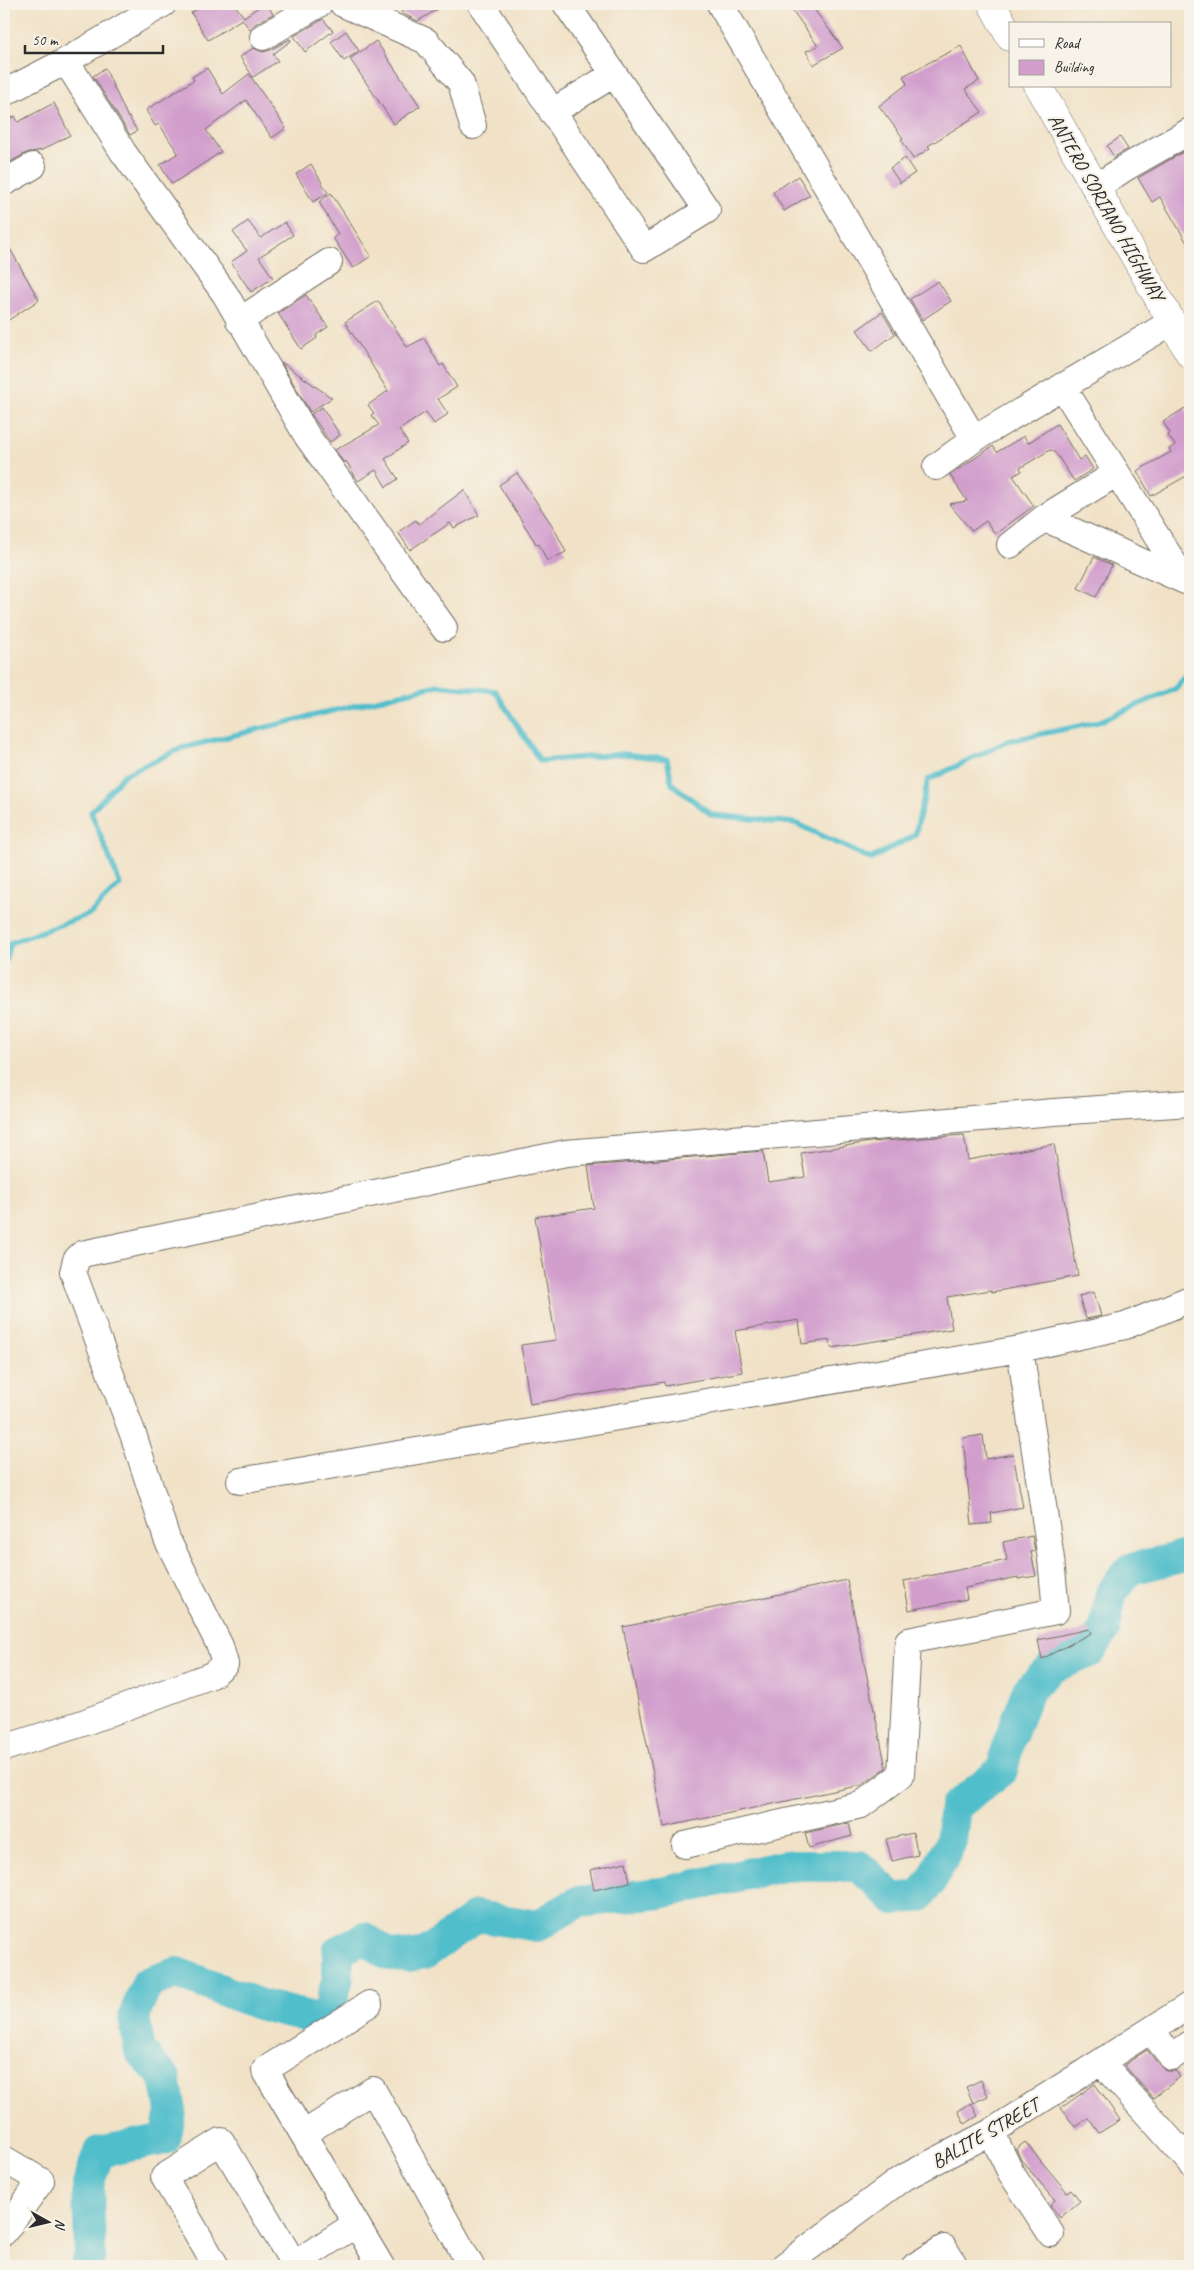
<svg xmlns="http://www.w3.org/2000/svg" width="1194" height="2270" font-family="Caveat,sans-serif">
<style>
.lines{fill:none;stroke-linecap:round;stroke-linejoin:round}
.stream{stroke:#51becb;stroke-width:5.5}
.river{stroke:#51becb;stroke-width:32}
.building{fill:#d29fcd}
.minor-casing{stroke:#706b62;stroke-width:28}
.major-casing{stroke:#706b62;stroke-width:29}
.minor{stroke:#fff;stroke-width:26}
.major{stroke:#fff;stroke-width:28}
.labels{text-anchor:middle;stroke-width:4.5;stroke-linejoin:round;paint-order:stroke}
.street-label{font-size:20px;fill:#2b2b2b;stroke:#f7f3e8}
</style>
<rect width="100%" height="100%" fill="#f7f3e8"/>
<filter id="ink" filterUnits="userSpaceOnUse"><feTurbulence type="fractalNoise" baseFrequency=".02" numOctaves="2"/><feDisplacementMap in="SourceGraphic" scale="10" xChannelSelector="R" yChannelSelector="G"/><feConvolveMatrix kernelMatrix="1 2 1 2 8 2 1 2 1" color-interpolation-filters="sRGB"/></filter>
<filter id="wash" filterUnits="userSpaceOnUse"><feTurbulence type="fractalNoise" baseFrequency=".0096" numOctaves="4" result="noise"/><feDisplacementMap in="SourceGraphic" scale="20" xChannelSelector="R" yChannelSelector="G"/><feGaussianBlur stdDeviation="1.12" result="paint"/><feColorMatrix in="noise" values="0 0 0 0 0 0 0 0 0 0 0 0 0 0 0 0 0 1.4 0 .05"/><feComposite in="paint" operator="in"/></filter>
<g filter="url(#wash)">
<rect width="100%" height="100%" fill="#f1e2c7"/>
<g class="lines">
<path class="stream" d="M 4,964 L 10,943 L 90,914 L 120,884 L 91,812 L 124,775 L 182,748 L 438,685 L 495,691 L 540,761 L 623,754 L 667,759 L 672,784 L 712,815 L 795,823 L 871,859 L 915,835 L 928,780 L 1008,741 L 1098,722 L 1175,689 L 1190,671"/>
<path class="river" d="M 86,2266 L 90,2255 L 88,2185 L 99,2152 L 165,2139 L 171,2111 L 165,2078 L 140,2051 L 134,2016 L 147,1983 L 177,1973 L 261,2005 L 314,2018 L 328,2015 L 338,1978 L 338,1951 L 365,1938 L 389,1955 L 408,1956 L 426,1953 L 477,1916 L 537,1926 L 578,1902 L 661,1893 L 783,1866 L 859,1866 L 894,1899 L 920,1896 L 933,1879 L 951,1841 L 955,1807 L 1002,1770 L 1009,1742 L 1028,1690 L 1052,1667 L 1090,1652 L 1105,1628 L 1111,1593 L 1130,1569 L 1190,1555"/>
</g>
<g id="blocks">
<path class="building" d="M 205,4 L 234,4 L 244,17 L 263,4 L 267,4 L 273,14 L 255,24 L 250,30 L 242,19 L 208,40 L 191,13 Z
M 397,4 L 446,4 L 418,21 L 403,14 Z
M 788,4 L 810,4 L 843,48 L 813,65 L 806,51 L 818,46 Z
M 323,19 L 333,31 L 305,52 L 294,36 Z
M 346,31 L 359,51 L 344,61 L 331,42 Z
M 290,39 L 291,41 L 273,54 L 278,61 L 253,77 L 240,57 L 253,48 L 263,52 L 270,50 Z
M 376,41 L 420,106 L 394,124 L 350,59 Z
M 961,46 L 979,81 L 965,89 L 982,112 L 928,146 L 930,148 L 913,159 L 901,139 L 903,138 L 879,106 L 907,84 L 903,76 Z
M 105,68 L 128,118 L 129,117 L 137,131 L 130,135 L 93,76 Z
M 207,68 L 223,94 L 249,74 L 286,128 L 272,138 L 246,100 L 206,130 L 221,152 L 172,184 L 160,165 L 178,153 L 159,124 L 155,126 L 146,110 L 194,80 L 192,77 Z
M 54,103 L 70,135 L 42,150 L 26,153 L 10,162 L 4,160 L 4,122 L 15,116 L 18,122 Z
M 1120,137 L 1128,149 L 1114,157 L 1107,146 Z
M 1190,148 L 1190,248 L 1160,197 L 1152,202 L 1138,178 Z
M 905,158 L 915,173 L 900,183 L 890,168 Z
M 311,164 L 328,193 L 313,202 L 296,174 Z
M 798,176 L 810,195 L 784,211 L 773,192 Z
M 331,193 L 371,256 L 353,268 L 333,238 L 338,234 L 319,202 Z
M 248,221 L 261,238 L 285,222 L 293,235 L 259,257 L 273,278 L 251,292 L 231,262 L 247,251 L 233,232 Z
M 4,238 L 39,300 L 4,323 Z
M 938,281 L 951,301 L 922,320 L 910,299 Z
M 306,295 L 328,327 L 316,335 L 317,338 L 301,349 L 278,313 Z
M 378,301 L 407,347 L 424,338 L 440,366 L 443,364 L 457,387 L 438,399 L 448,414 L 434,424 L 426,412 L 399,430 L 408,443 L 385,459 L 398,479 L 386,487 L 376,470 L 358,481 L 346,461 L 344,463 L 335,450 L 379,425 L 371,415 L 374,413 L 368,405 L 388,391 L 345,322 Z
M 882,312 L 895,334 L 872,351 L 857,330 Z
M 281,362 L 332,398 L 310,412 Z
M 322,407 L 340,435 L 330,442 L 311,414 Z
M 1185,408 L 1190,415 L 1190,474 L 1151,496 L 1137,471 L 1171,452 L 1169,449 L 1175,445 L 1168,435 L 1170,433 L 1163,422 Z
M 1057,424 L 1079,460 L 1085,456 L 1093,469 L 1074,481 L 1059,458 L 1053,451 L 1050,450 L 1020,468 L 1022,471 L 1013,476 L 1034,506 L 995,534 L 986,521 L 972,531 L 949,504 L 967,501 L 950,475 L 993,446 L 997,452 L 1024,436 L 1028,443 Z
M 517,473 L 554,528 L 566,552 L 547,561 L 539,544 L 537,545 L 499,485 Z
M 464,490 L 479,515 L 454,528 L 450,523 L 410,550 L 398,532 L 416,520 L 419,524 Z
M 1094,557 L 1112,565 L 1096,597 L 1078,588 Z
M 964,1135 L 968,1160 L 1054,1144 L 1078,1276 L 992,1292 L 991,1290 L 947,1297 L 952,1329 L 831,1348 L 830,1340 L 802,1344 L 799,1320 L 735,1331 L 742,1372 L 665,1386 L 664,1382 L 530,1404 L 521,1345 L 556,1340 L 535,1217 L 594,1208 L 588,1166 L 763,1151 L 768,1182 L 805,1177 L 801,1153 L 870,1142 Z
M 1094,1292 L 1101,1316 L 1086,1319 L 1079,1296 Z
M 983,1435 L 986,1459 L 1013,1454 L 1023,1507 L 991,1513 L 992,1523 L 972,1525 L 963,1438 Z
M 1032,1536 L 1035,1551 L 1031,1552 L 1036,1576 L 1018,1579 L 1018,1577 L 965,1588 L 967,1599 L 909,1610 L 904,1581 L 1007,1560 L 1003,1542 Z
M 847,1580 L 886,1768 L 862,1785 L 664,1827 L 623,1627 Z
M 1089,1629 L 1091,1633 L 1042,1659 L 1038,1640 Z
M 849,1823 L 852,1836 L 809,1848 L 805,1833 Z
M 913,1833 L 918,1855 L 892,1861 L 886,1839 Z
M 626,1862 L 630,1882 L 594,1890 L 590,1870 Z
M 1147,2050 L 1161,2067 L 1167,2071 L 1176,2071 L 1180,2077 L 1153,2098 L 1124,2065 Z
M 981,2080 L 988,2096 L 973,2103 L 966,2087 Z
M 1095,2084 L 1120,2120 L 1099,2133 L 1088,2118 L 1075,2127 L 1061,2108 Z
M 971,2103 L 978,2116 L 965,2124 L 958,2111 Z
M 1025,2142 L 1067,2192 L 1071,2189 L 1080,2201 L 1060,2218 L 1050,2205 L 1055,2200 L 1021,2160 L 1016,2149 Z"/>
</g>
</g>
<g filter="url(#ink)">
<use href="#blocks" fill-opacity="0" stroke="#706b62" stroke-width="1"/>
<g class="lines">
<g class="minor-casing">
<path id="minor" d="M 343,4 L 426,41 L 461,83 L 473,126
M 481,4 L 644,249 L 707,210 L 566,4
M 720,4 L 974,439
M 263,37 L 319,4
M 66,61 L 123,152 L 225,294 L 307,436 L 444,628
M 4,93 L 66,61 L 163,4
M 552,112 L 614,74
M 4,175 L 7,181 L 33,166
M 1095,188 L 1125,168 L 1190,131
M 239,321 L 329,262
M 936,467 L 974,439 L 1172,322
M 1044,518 L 1185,581 L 1062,386
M 1010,545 L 1044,518 L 1117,473
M 240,1481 L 1020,1349 L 1125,1326 L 1190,1299
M 4,1748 L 80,1724 L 212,1675 L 225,1664 L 220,1646 L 167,1539 L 134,1437 L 73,1272 L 76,1260 L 82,1254 L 566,1153 L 1054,1112 L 1190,1103
M 685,1845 L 861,1805 L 901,1775 L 908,1641 L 1056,1611 L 1051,1559 L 1020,1349
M 369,2004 L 265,2070 L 381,2266
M 1151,2031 L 1172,2057 L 1190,2044
M 1101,2062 L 1190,2162
M 991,2132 L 1011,2173 L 1051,2234
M 303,2134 L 373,2090 L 471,2266
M 4,2159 L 41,2181 L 4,2232
M 216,2266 L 164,2177 L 221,2141 L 294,2264 L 356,2224
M 784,2266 L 901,2179 L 991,2132 L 1190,2005
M 915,2266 L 944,2248 L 955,2266"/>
</g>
<g class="major-casing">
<path id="major" d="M 992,4 L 1010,37
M 1038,86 L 1190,354"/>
</g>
<use href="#minor" class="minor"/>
<use href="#major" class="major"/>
</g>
</g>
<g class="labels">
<g class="street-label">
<text transform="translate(1107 207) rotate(60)" y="7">ANTERO SORIANO HIGHWAY</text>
<text transform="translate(985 2133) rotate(-30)" y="7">BALITE STREET</text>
</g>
</g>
<rect width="1194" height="2270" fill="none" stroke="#f7f3e8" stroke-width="20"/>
<rect x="1009" y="22" width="162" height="65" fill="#f7f3e8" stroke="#a5a39c"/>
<rect x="1019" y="39" width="25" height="8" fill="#ffffff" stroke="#a5a39c"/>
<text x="1054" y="48" font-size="15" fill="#2b2b2b">Road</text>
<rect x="1019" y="60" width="25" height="15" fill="#d29fcd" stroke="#a5a39c"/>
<text x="1054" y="72" font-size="15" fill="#2b2b2b">Building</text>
<g transform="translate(48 2222) rotate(98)" stroke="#f7f3e8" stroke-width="4" paint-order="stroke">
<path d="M0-4L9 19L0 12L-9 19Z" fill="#2b2b2b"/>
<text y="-8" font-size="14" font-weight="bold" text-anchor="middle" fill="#2b2b2b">N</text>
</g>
<path d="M25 45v8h138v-8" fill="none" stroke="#2b2b2b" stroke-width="2.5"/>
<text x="32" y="45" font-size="15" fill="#2b2b2b" stroke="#f7f3e8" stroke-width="4" paint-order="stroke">50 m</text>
</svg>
